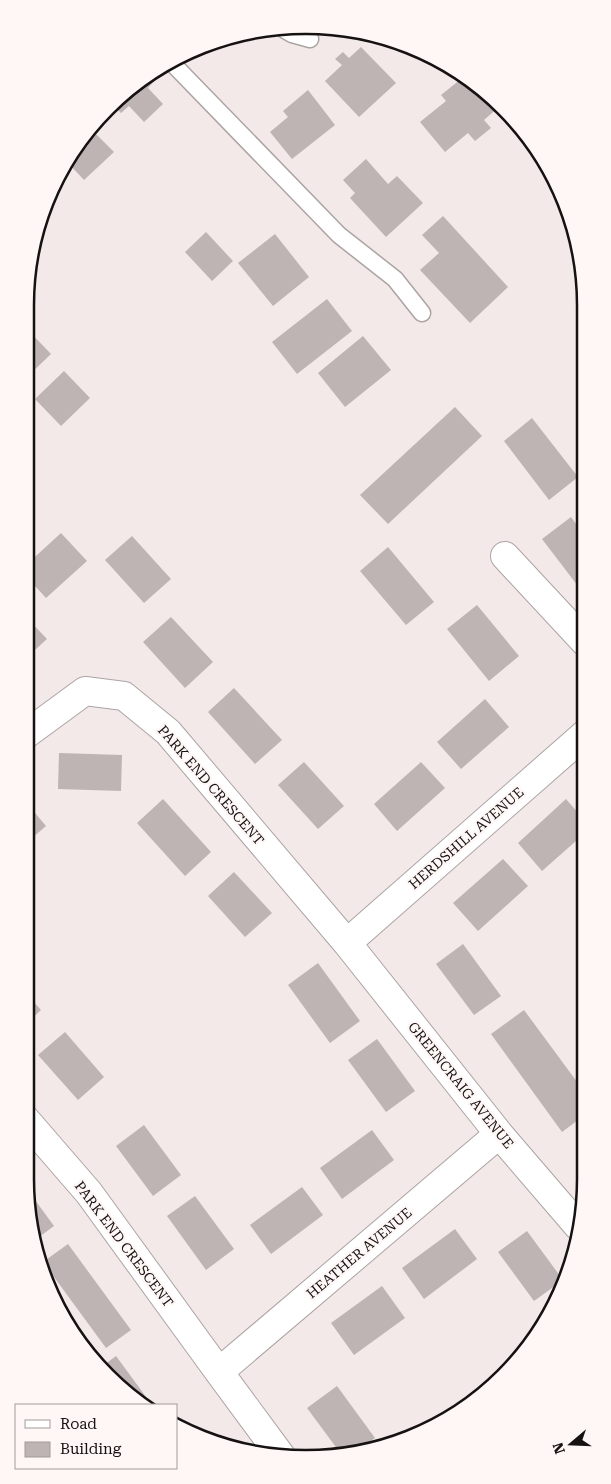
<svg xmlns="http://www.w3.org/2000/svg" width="611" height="1484" font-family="'Roboto Serif',serif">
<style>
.building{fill:#bdb4b3}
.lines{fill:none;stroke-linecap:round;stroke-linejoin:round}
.service-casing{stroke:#aca4a3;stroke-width:19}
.minor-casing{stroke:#aca4a3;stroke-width:30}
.service{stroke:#fff;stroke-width:16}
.minor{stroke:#fff;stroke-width:28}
.labels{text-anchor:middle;stroke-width:4.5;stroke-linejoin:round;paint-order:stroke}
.street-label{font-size:14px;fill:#151211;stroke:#fef7f6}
.rim{fill:none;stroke:#151211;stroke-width:2.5}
</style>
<rect width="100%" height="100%" fill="#f2e9e8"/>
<path class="building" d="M 361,47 L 396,83 L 359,117 L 325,81 L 342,65 L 335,59 L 343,52 L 349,58 Z
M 153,76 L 156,79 L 148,88 L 163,104 L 144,122 L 129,106 L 121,113 L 114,106 Z
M 461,79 L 466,84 L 470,80 L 500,106 L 484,120 L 491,128 L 475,141 L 468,133 L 445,152 L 420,122 L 446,101 L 441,95 Z
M 308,90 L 335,125 L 292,159 L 270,132 L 288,117 L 283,111 Z
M 90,128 L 114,152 L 84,180 L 69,164 Z
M 366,159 L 388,184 L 397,176 L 423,203 L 386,237 L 350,198 L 355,193 L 343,180 Z
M 443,216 L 508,287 L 470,323 L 420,270 L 439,253 L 422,235 Z
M 206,232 L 233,261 L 212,281 L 185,252 Z
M 275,234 L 309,277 L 273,306 L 238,263 Z
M 327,299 L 352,331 L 297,374 L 272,342 Z
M 25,327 L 51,354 L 25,379 Z
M 363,336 L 391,370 L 345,407 L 318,373 Z
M 64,371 L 90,398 L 61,426 L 35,399 Z
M 455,407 L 482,436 L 388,524 L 360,495 Z
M 532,418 L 578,477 L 549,500 L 504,441 Z
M 571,517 L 584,535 L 584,594 L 542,539 Z
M 61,533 L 87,561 L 46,598 L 25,575 L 25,566 Z
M 132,536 L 171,579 L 144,603 L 105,560 Z
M 388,547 L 434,602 L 406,625 L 360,571 Z
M 477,605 L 519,656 L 489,681 L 447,629 Z
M 25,616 L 47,639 L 25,659 Z
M 171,617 L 213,662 L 185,688 L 143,642 Z
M 234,688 L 282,740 L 255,764 L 208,712 Z
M 485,699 L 509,727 L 461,769 L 437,742 Z
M 59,753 L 122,755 L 121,791 L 58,789 Z
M 304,762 L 344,806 L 318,829 L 278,785 Z
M 421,762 L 445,788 L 397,831 L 374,804 Z
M 163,799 L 211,852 L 185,876 L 137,823 Z
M 566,799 L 585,821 L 585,833 L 542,871 L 518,843 Z
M 25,801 L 46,826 L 25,844 Z
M 503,859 L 528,886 L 478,931 L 453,903 Z
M 234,872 L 272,913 L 245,937 L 208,896 Z
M 463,944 L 501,996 L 474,1015 L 436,964 Z
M 318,963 L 360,1021 L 330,1043 L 288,985 Z
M 25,992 L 41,1010 L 25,1025 Z
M 524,1010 L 586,1094 L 586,1114 L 562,1132 L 491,1034 Z
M 65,1032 L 104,1077 L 78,1100 L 38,1055 Z
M 377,1039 L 415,1091 L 386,1112 L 348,1060 Z
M 144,1125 L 181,1175 L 153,1196 L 116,1146 Z
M 372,1130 L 394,1160 L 342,1199 L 320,1168 Z
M 302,1187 L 323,1215 L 271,1254 L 250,1225 Z
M 27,1189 L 54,1226 L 35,1240 Z
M 195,1196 L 234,1249 L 206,1270 L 167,1216 Z
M 455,1229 L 477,1259 L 424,1299 L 402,1268 Z
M 527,1231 L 563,1280 L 534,1301 L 498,1252 Z
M 68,1244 L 131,1330 L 106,1348 L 43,1262 Z
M 382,1286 L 405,1318 L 354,1355 L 331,1323 Z
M 116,1356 L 152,1405 L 146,1405 L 100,1368 Z
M 337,1386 L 375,1438 L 353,1454 L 341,1454 L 307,1408 Z"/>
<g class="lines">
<g class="service-casing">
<path id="service" d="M 280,27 L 292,34 L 310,39
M 171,62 L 339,235 L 395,279 L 422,313"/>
</g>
<g class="minor-casing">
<path id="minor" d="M 505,556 L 585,642
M 25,735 L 85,691 L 124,696 L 168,732 L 347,943 L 499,1134 L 578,1226
M 347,943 L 585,734
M 25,1119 L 89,1193 L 219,1372 L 281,1456
M 219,1372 L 499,1134"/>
</g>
<use href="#service" class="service"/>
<use href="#minor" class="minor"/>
</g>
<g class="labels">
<g class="street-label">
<text transform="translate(211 785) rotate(49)" y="5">PARK END CRESCENT</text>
<text transform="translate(466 838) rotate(-41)" y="5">HERDSHILL AVENUE</text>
<text transform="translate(461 1085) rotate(51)" y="5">GREENCRAIG AVENUE</text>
<text transform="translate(124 1244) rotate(53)" y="5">PARK END CRESCENT</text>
<text transform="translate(359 1253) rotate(-40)" y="5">HEATHER AVENUE</text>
</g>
</g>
<path d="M0 0H611V1484H0ZM305 34H306A271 271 0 0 1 577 305V1179A271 271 0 0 1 306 1450H305A271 271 0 0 1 34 1179V305A271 271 0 0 1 305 34Z" fill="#fef7f6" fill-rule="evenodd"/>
<path class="rim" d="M305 34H306A271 271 0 0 1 577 305V1179A271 271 0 0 1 306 1450H305A271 271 0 0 1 34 1179V305A271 271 0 0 1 305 34Z"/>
<rect x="15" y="1404" width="162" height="65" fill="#fef7f6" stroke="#a19b9a"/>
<rect x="25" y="1420" width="25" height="8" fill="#ffffff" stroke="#a19b9a"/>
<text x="60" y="1429" font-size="15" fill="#151211">Road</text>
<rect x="25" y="1442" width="25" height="15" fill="#bdb4b3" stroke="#a19b9a"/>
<text x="60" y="1454" font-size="15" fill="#151211">Building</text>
<g transform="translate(571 1444) rotate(251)" stroke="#fef7f6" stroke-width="4" paint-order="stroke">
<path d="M0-4L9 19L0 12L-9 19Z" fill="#151211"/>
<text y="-8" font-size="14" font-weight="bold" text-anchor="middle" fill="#151211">N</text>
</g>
</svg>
